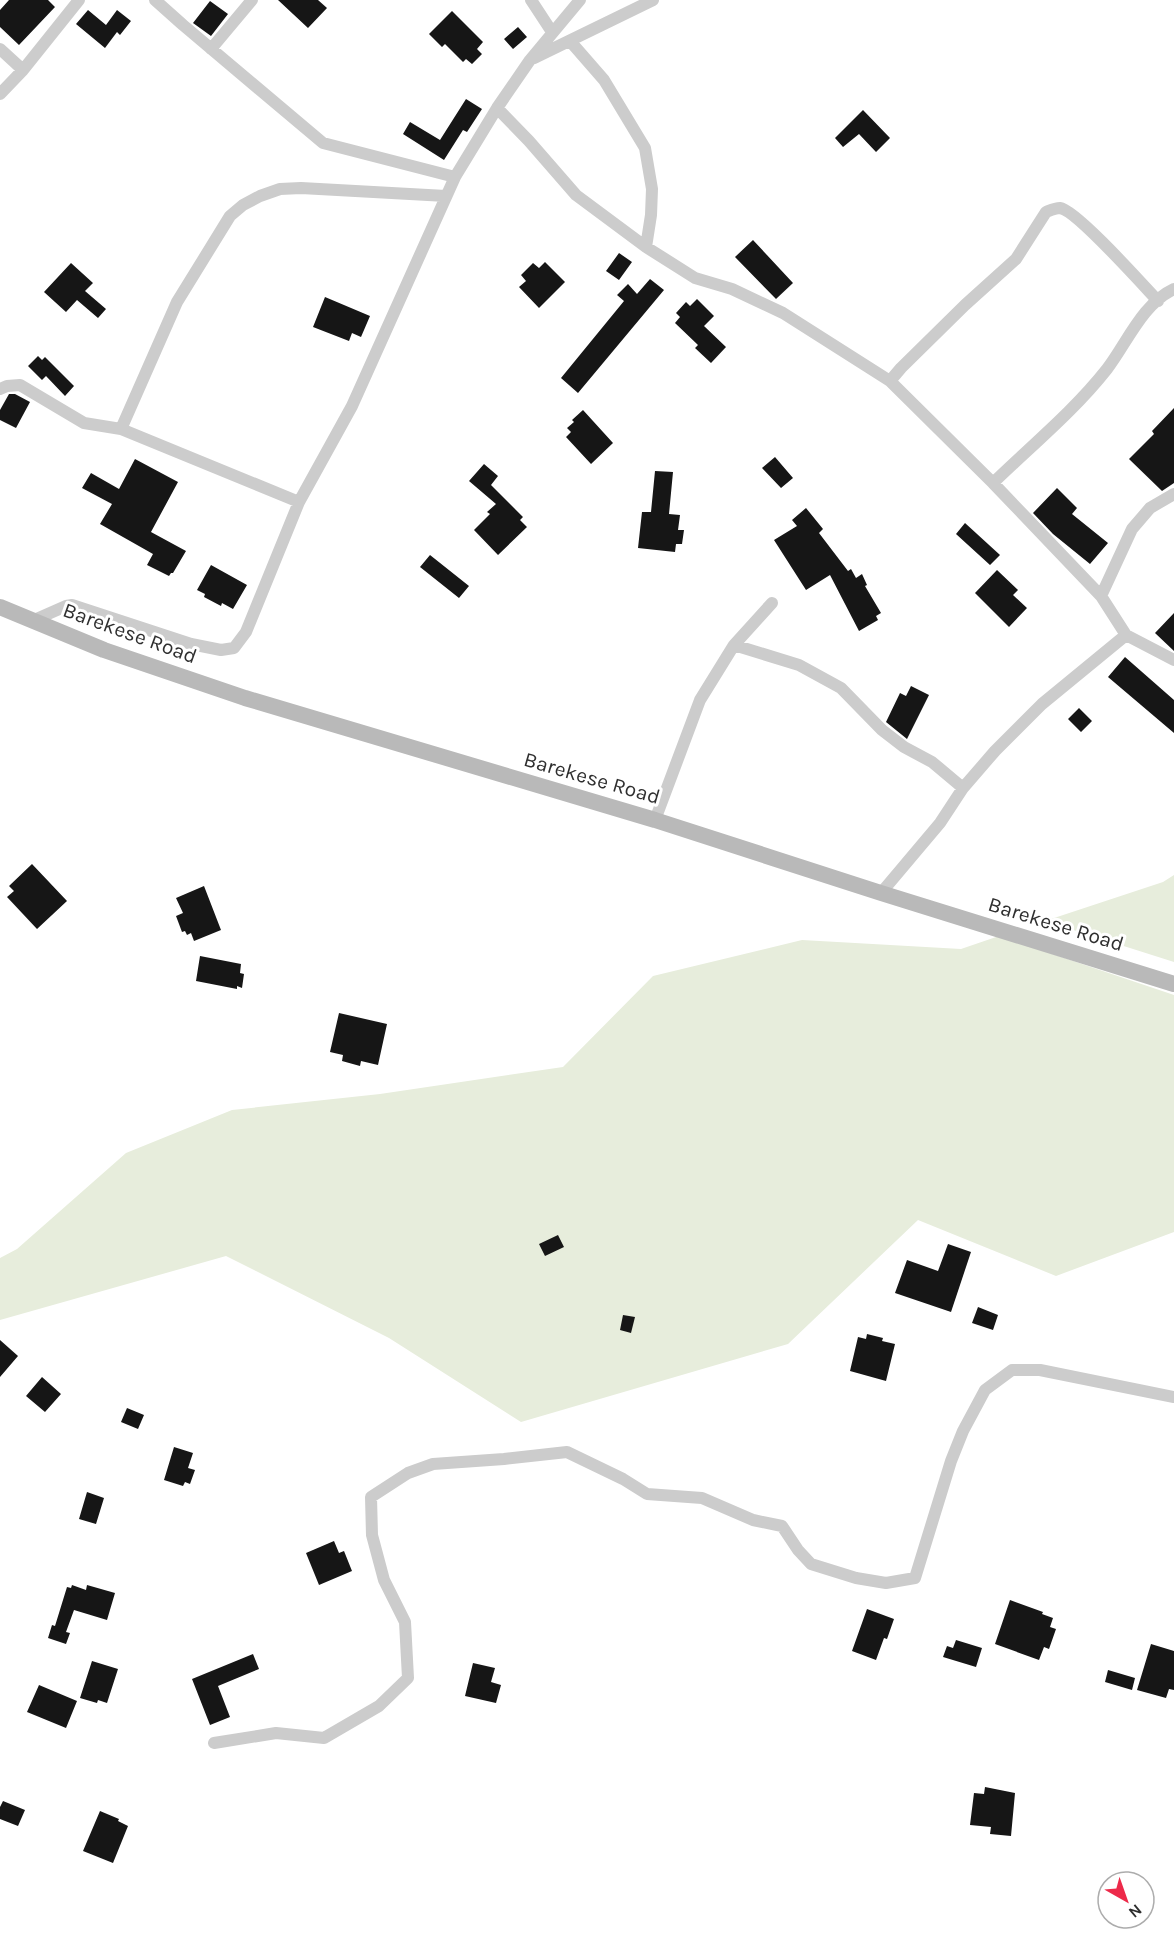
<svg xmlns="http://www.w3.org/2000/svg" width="1174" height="1948" font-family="Karla,sans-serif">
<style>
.green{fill:#e7eddc}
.building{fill:#161616}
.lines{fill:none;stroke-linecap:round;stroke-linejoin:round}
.minor{stroke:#ccc;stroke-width:12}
.secondary{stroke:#b9b9b9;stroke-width:16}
.labels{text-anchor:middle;stroke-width:6;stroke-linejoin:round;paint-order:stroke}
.street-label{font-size:21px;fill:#2f2f2f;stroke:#fff}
</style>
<rect width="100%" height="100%" fill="#fff"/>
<path class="green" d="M 1174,875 L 1174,962 L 1045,921 L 1163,882 Z
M 999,936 L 1174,995 L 1174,1232 L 1056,1276 L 918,1220 L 788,1344 L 521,1422 L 389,1338 L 226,1256 L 0,1320 L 0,1258 L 17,1249 L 126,1153 L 232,1110 L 380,1094 L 563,1067 L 653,976 L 802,940 L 961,949 Z"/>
<path class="building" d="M 9,0 L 48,0 L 55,7 L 19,45 L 0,27 L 0,10 Z
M 278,0 L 318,0 L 327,8 L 308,28 Z
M 210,1 L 228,14 L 211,36 L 193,23 Z
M 88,10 L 106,25 L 117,10 L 131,21 L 120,35 L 117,32 L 105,48 L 76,24 Z
M 452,11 L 483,42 L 477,49 L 482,54 L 472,64 L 466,59 L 463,62 L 445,44 L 442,47 L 429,34 Z
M 518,27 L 527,37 L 513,49 L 504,39 Z
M 466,99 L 482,109 L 467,132 L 463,130 L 444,160 L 403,134 L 410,122 L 440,140 Z
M 863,110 L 890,138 L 876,152 L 859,134 L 843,147 L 835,138 Z
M 753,240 L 793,283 L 776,299 L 735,257 Z
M 619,253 L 632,262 L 619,280 L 606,271 Z
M 545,262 L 565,282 L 539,308 L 519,287 L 526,281 L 521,275 L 533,263 L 539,268 Z
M 71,263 L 93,283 L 85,291 L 106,309 L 98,318 L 77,300 L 66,312 L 44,292 Z
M 650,279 L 664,290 L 578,393 L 561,378 L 624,301 L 617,295 L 628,284 L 637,294 Z
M 325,297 L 370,316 L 361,337 L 352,333 L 349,341 L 313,327 Z
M 697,299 L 714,316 L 704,326 L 726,347 L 711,363 L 695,348 L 698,345 L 675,323 L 680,317 L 676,313 L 686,302 L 690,306 Z
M 38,356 L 42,360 L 45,357 L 74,386 L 65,396 L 46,376 L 42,380 L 28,366 Z
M 9,394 L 15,394 L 30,402 L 16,428 L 0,420 L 0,410 Z
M 1174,408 L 1174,483 L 1162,491 L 1129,459 L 1154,434 L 1152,431 Z
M 583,410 L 613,443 L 591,464 L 566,437 L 571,432 L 567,428 L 574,422 L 572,420 Z
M 775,457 L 793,478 L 781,488 L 762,468 Z
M 135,459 L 178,482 L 151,532 L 186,551 L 173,573 L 171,573 L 169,576 L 147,565 L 153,554 L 100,524 L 112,504 L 82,488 L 91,473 L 119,489 Z
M 484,464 L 498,476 L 491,485 L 523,517 L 520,520 L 527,527 L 498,555 L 474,530 L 490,514 L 487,512 L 496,504 L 469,481 Z
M 655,471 L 673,472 L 669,514 L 680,515 L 678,530 L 684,530 L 682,544 L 676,544 L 675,552 L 638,548 L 642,512 L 651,512 Z
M 1057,488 L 1077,508 L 1072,514 L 1108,543 L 1090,564 L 1053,534 L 1033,513 Z
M 806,508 L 823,529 L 819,533 L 848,571 L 851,569 L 856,578 L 862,574 L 867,585 L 865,586 L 881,613 L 876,616 L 878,620 L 859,631 L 830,575 L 806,590 L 774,540 L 797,526 L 792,520 Z
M 965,523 L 1000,555 L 990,565 L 956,534 Z
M 430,555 L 469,586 L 459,598 L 420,567 Z
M 211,565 L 247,585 L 233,609 L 222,603 L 221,606 L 204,597 L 205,594 L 197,590 Z
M 997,570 L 1018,590 L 1013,595 L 1027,608 L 1009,627 L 975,593 Z
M 1174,613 L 1174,651 L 1155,633 Z
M 1125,657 L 1174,700 L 1174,733 L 1108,677 Z
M 911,686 L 929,695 L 907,739 L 886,722 L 900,693 L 906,696 Z
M 1079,708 L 1092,721 L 1081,732 L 1068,719 Z
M 32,864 L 67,901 L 37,929 L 7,897 L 14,891 L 9,886 Z
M 204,886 L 221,930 L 194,941 L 191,933 L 187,935 L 185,931 L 182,932 L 176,916 L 183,913 L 176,898 Z
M 200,956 L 241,964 L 240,973 L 244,974 L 242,988 L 237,986 L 237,989 L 196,981 Z
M 339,1013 L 387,1024 L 378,1065 L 361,1061 L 360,1066 L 342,1061 L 343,1055 L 330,1052 Z
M 558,1235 L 564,1247 L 545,1256 L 539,1244 Z
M 948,1244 L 971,1252 L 951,1312 L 895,1293 L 907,1260 L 938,1271 Z
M 978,1307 L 998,1315 L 993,1330 L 972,1323 Z
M 623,1315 L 635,1317 L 631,1333 L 620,1330 Z
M 867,1334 L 883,1338 L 882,1341 L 895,1344 L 886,1381 L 850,1371 L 858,1337 L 866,1339 Z
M 0,1340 L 18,1356 L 0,1377 Z
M 42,1377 L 61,1394 L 45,1412 L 26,1396 Z
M 127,1408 L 144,1415 L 138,1429 L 121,1422 Z
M 174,1447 L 193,1453 L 188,1468 L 195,1470 L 190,1484 L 185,1482 L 183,1486 L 164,1480 Z
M 87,1492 L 104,1498 L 96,1524 L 79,1519 Z
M 334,1541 L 339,1553 L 344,1551 L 352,1571 L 319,1585 L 306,1553 Z
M 72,1585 L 86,1590 L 87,1585 L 115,1593 L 107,1620 L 74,1610 L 66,1632 L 70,1633 L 66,1644 L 48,1638 L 52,1625 L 55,1626 L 67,1587 L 71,1588 Z
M 1010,1600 L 1043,1612 L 1042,1614 L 1053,1618 L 1050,1627 L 1056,1629 L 1049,1649 L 1044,1647 L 1039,1660 L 995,1644 Z
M 867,1609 L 894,1619 L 887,1639 L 884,1638 L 876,1660 L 852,1651 Z
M 956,1640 L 982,1648 L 976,1667 L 943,1657 L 947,1646 L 953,1648 Z
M 1151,1644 L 1174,1651 L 1174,1690 L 1169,1689 L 1166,1698 L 1137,1690 Z
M 253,1654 L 259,1669 L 218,1686 L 230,1717 L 210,1725 L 192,1679 Z
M 92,1661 L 118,1669 L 107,1703 L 98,1700 L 97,1703 L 80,1698 Z
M 473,1663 L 495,1668 L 491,1682 L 501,1685 L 496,1703 L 465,1696 Z
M 1108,1670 L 1135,1678 L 1132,1690 L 1105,1682 Z
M 39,1685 L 77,1701 L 66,1728 L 27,1712 Z
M 985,1787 L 1015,1793 L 1011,1836 L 990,1834 L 991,1827 L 970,1825 L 974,1793 L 984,1794 Z
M 3,1801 L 25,1810 L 18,1826 L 0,1819 L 0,1807 Z
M 100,1811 L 119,1819 L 118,1821 L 128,1826 L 113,1863 L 83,1851 Z"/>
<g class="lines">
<path class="minor" d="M 155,0 L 183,25 L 323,143 L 455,177
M 531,0 L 552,32
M 570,41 L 604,80 L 645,148 L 652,189 L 651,215 L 646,247
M 0,49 L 23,70
M 211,49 L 252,0
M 534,58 L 653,0
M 0,94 L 23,70 L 79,0
M 497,108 L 529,141 L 576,195 L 646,247 L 695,278 L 732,289 L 783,313 L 890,381 L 993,483 L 1101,596 L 1126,635 L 1174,660
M 890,381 L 901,368 L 965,305 L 1016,259 L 1046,212 C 1051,210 1055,208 1060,208 C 1076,210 1143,285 1158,301
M 0,389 L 7,386 L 20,385 L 84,423 L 121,429 L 299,502
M 121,429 L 177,302 L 230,216 L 243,205 L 260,196 L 280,189 L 301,188 L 446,196
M 993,483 C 1031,446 1074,411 1107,369 C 1127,343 1142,304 1174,289
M 1101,596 L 1132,529 L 1150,508 L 1174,494
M 32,621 L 66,606 L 72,605 L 191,644 L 221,650 L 234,648 L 246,632 L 299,502 L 352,406 L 455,177 L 497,108 L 530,60 L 580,0
M 734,645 L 799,665 L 841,688 L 882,730 L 904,747 L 932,762 L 963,788
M 655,820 L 700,700 L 734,645 L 772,603
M 881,893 L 940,823 L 963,788 L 995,751 L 1042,704 L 1126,635
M 214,1743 L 276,1733 L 324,1738 L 379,1706 L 408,1678 L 405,1622 L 384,1580 L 372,1535 L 371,1497 L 408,1473 L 433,1464 L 504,1459 L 567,1452 L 623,1479 L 647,1494 L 702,1498 L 753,1520 L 782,1526 L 798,1550 L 811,1564 L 856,1578 L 886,1583 L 915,1578 L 951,1461 L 963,1431 L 985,1390 L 1012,1370 L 1040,1370 L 1174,1397"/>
<path class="secondary" d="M 0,607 L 104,650 L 245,698 L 655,820 L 881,893 L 1174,984"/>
</g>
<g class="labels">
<g class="street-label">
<text transform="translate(130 633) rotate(20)" y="7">Barekese Road</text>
<text transform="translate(592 778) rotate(16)" y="7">Barekese Road</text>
<text transform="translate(1056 924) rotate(17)" y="7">Barekese Road</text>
</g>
</g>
<g transform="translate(1126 1900) rotate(140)"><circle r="28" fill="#ffffff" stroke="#acacac" stroke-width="1.5"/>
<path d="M0-4.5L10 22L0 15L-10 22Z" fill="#ed2a4a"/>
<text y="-9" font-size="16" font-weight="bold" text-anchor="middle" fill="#2f2f2f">N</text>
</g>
</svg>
